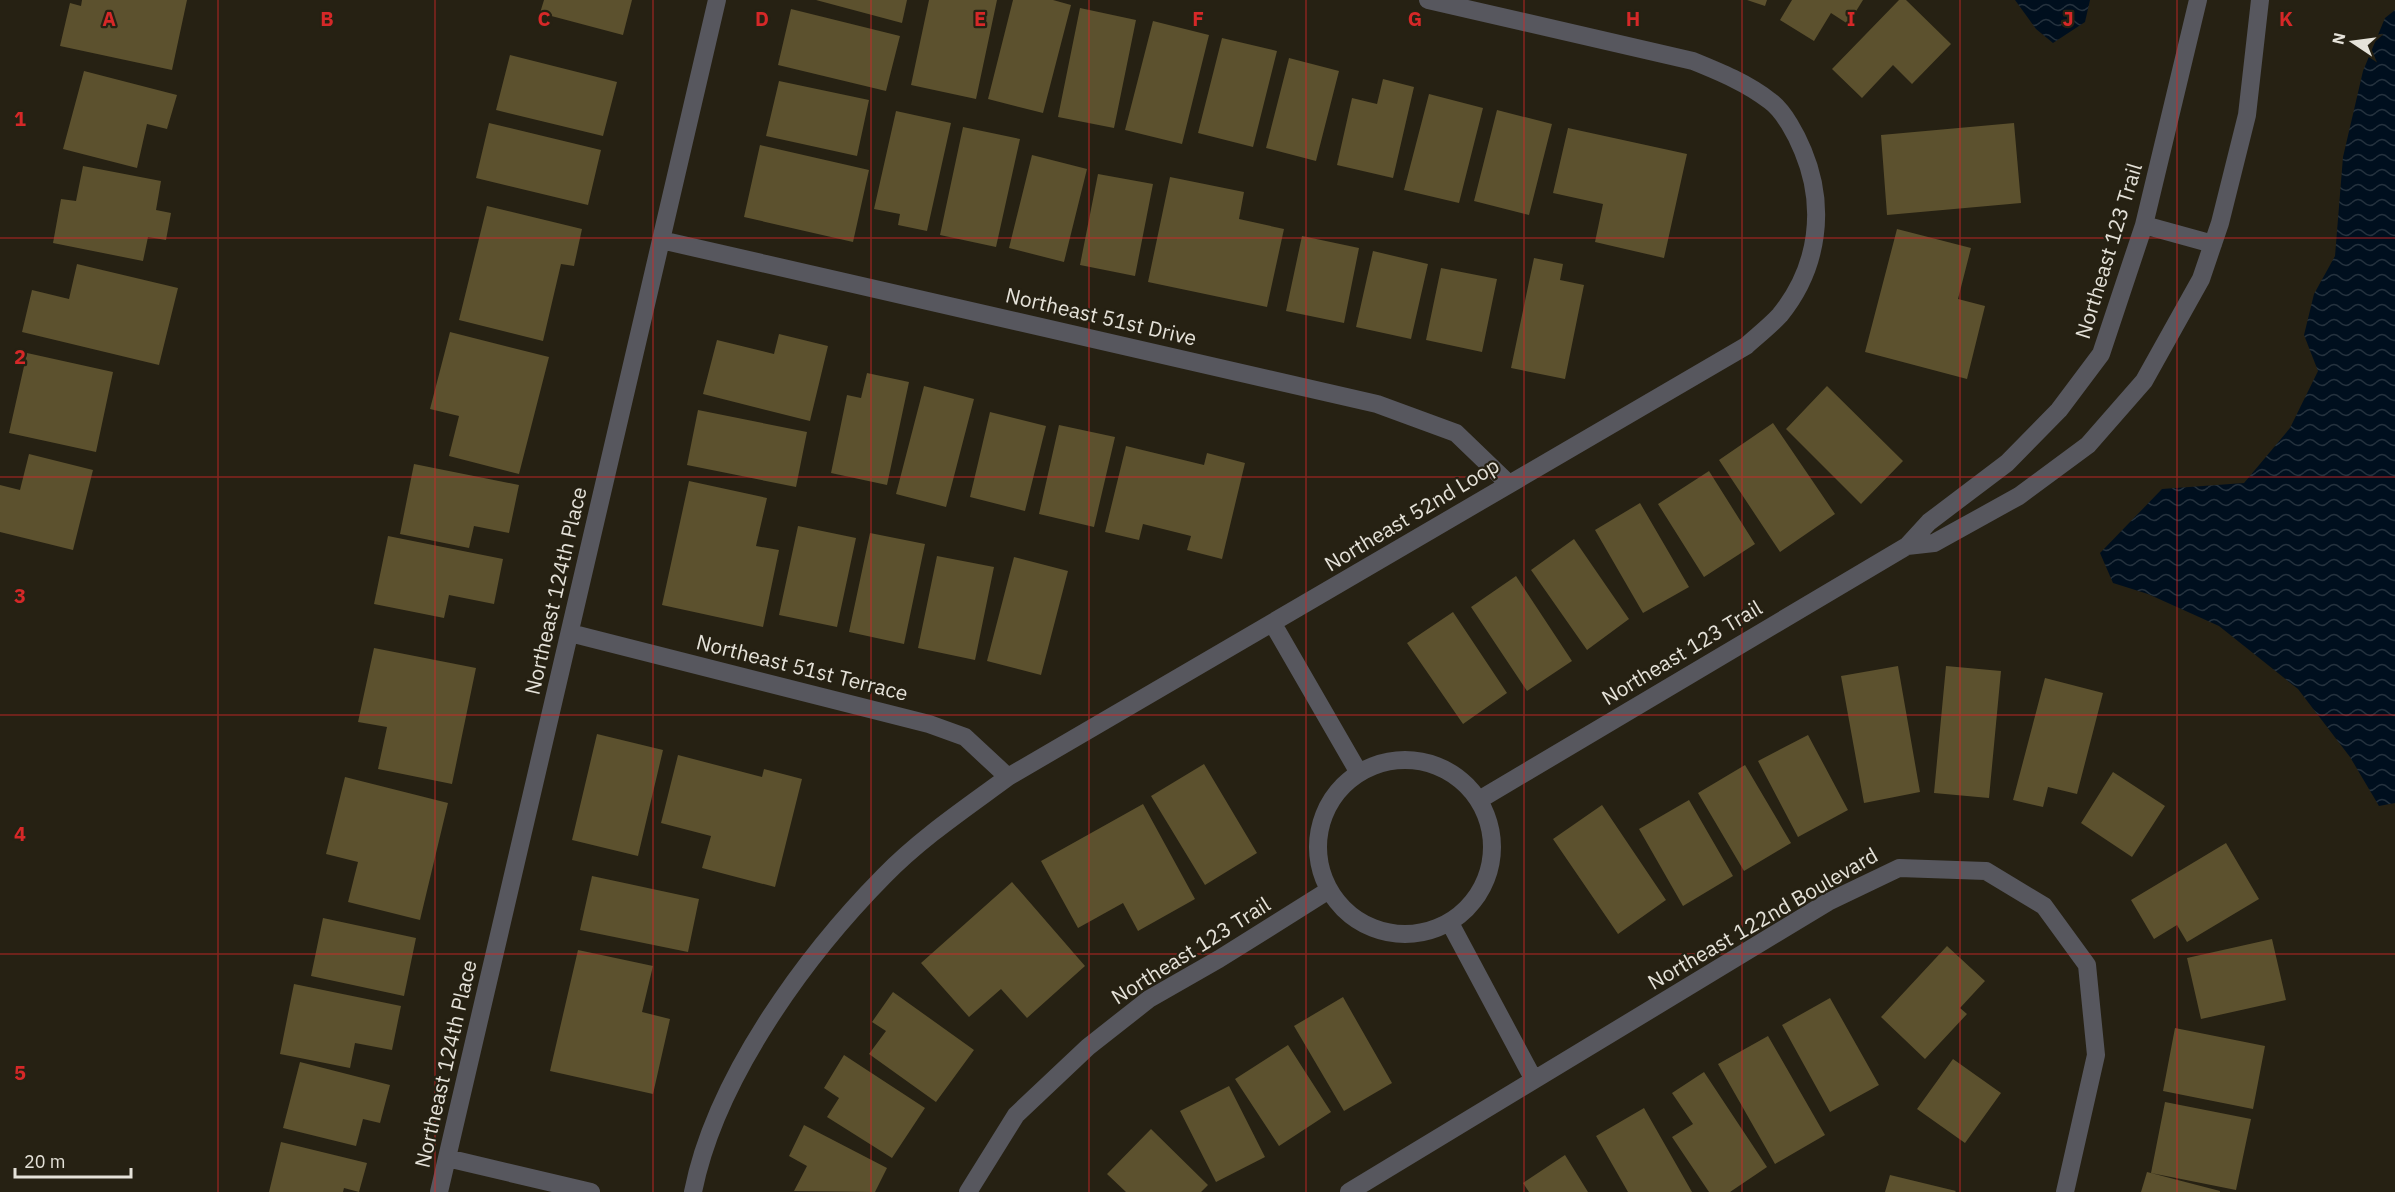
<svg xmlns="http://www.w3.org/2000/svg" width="2395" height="1192" font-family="'IBM Plex Sans',sans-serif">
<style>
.water{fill:url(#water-waves)}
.building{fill:#5c512e}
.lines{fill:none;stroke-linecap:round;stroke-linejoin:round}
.minor{stroke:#57575e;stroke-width:18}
.grid{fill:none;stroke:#d62828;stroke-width:1.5;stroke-opacity:0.55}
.labels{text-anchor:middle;stroke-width:4.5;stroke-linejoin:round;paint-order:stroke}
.street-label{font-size:21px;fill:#e5e2d9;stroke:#262113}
.grid-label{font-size:20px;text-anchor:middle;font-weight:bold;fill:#d62828;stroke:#262113;stroke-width:4.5;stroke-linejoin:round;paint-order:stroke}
</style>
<defs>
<pattern id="water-waves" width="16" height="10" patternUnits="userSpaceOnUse" patternTransform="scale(1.5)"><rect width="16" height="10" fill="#000f1e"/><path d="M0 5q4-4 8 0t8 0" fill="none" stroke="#25323e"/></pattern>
</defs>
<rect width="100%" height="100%" fill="#262113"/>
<path class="water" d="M 2015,0 L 2090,0 L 2085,22 L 2053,43 L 2036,29 Z
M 2395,10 L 2395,803 L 2379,806 L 2350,757 L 2298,689 L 2219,626 L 2148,594 L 2113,583 L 2100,553 L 2162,489 L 2244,483 L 2290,428 L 2318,371 L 2304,335 L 2314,294 L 2335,256 L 2343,157 L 2363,71 L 2385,18 Z"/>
<path class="building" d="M 82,0 L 187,0 L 172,70 L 60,46 L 70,3 L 81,6 Z
M 544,0 L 632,0 L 623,35 L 540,13 Z
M 816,0 L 907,0 L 902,23 Z
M 929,0 L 997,0 L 976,99 L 911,85 Z
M 1013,0 L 1053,0 L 1071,5 L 1043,113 L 988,99 Z
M 1747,0 L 1767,0 L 1765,6 Z
M 1792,0 L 1863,0 L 1848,24 L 1831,13 L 1814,41 L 1780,20 Z
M 1899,0 L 1906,0 L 1951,44 L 1912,84 L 1893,65 L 1862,98 L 1832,69 Z
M 1080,8 L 1136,20 L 1114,128 L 1058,117 Z
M 791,9 L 900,36 L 886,91 L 778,65 Z
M 1153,21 L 1209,35 L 1182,144 L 1125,130 Z
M 1222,38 L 1277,51 L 1253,147 L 1198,133 Z
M 510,55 L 617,82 L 603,136 L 496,110 Z
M 1289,58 L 1339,71 L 1316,161 L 1266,148 Z
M 84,71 L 177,95 L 167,129 L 147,124 L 137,168 L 63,149 Z
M 1383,79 L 1414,87 L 1393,178 L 1337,165 L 1352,98 L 1377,104 Z
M 779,81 L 869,100 L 857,156 L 766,136 Z
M 1429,94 L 1483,108 L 1459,203 L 1404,190 Z
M 1497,110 L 1552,124 L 1529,215 L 1474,201 Z
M 896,111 L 951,123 L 927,231 L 898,225 L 900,214 L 874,209 Z
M 489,123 L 601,150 L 588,205 L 476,178 Z
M 2014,123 L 2021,203 L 1887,215 L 1881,135 Z
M 963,127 L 1020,139 L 996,247 L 940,235 Z
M 1568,128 L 1687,154 L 1664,258 L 1595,242 L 1603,204 L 1553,193 Z
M 760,145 L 869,170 L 853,242 L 744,217 Z
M 1032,155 L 1087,169 L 1064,262 L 1009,248 Z
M 83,166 L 161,181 L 156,210 L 171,213 L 166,240 L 148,237 L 143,261 L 53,243 L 61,199 L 76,201 Z
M 1098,174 L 1153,184 L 1135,276 L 1080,265 Z
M 1170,177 L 1244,192 L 1239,219 L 1284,229 L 1267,307 L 1148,282 Z
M 487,206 L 582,229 L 574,266 L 561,264 L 543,341 L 459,320 Z
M 1897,229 L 1971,248 L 1958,299 L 1985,306 L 1967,379 L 1865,352 Z
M 1302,236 L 1359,248 L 1344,323 L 1286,311 Z
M 1373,251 L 1428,264 L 1411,339 L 1356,327 Z
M 1534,258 L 1563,264 L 1560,280 L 1584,285 L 1565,379 L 1511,368 Z
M 77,264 L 178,288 L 159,365 L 22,332 L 32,290 L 69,299 Z
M 1441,268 L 1497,279 L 1482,352 L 1426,340 Z
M 450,332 L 549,357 L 519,474 L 449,456 L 459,416 L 430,409 Z
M 779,334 L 828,346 L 810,421 L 703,394 L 717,340 L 774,354 Z
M 27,353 L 113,372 L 96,452 L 9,433 Z
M 867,373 L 909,382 L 887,485 L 831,473 L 847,395 L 861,398 Z
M 924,386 L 974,399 L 946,507 L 896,494 Z
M 1827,386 L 1903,461 L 1861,504 L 1786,429 Z
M 698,410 L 807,432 L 796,487 L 687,465 Z
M 990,412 L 1046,426 L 1025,511 L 970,497 Z
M 1773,423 L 1835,514 L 1780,552 L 1719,460 Z
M 1059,425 L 1115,437 L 1094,527 L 1039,514 Z
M 1126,446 L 1204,465 L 1207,453 L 1245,463 L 1222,559 L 1187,550 L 1191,536 L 1143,524 L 1139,540 L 1105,532 Z
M 29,454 L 93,470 L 73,550 L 0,532 L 0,485 L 20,490 Z
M 414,464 L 519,485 L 509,533 L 474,526 L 469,548 L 400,534 Z
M 1709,471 L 1755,544 L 1704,577 L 1658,504 Z
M 689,481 L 767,498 L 756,546 L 779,550 L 763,627 L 662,605 Z
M 1640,503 L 1689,587 L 1643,613 L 1595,530 Z
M 798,526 L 856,538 L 837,627 L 779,615 Z
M 870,533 L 925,544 L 904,644 L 849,632 Z
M 388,536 L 503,559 L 494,604 L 449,595 L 444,618 L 374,604 Z
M 1574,539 L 1629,619 L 1587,650 L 1531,570 Z
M 937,556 L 994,567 L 975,660 L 918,648 Z
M 1014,557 L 1068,571 L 1041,675 L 987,661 Z
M 1516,576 L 1572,661 L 1527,691 L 1471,607 Z
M 1453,612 L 1507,693 L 1463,724 L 1407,643 Z
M 374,648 L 476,668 L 452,784 L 378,769 L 387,727 L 358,722 Z
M 1898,666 L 1920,792 L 1864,803 L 1841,676 Z
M 1946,666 L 2001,671 L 1989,798 L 1934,793 Z
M 2045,678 L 2103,693 L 2077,794 L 2048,787 L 2043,807 L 2013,800 Z
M 597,734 L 663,750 L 638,856 L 572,840 Z
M 1808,735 L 1848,810 L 1798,837 L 1758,761 Z
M 678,755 L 762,777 L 764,769 L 802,779 L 775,887 L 702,868 L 711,836 L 661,823 Z
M 1204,764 L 1257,853 L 1205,885 L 1151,796 Z
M 1745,765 L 1791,843 L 1744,871 L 1698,793 Z
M 2113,772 L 2165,806 L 2132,857 L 2081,823 Z
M 345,777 L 448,803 L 420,920 L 348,902 L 358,862 L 326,854 Z
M 1689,800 L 1733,876 L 1683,906 L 1639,829 Z
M 1143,804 L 1195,899 L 1138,931 L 1123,903 L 1078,928 L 1041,861 Z
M 1602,805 L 1666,900 L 1618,934 L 1553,839 Z
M 2226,843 L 2259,899 L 2187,942 L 2177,925 L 2154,939 L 2131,900 Z
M 592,876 L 699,899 L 688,952 L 580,930 Z
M 1012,882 L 1085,966 L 1027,1018 L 1001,989 L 969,1017 L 921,963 Z
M 323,918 L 416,938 L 404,996 L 311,976 Z
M 2272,939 L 2286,1000 L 2201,1019 L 2187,958 Z
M 1947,946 L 1985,981 L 1960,1008 L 1967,1014 L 1925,1059 L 1881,1017 Z
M 578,950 L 653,966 L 642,1012 L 670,1019 L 653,1094 L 550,1071 Z
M 294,984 L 401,1006 L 392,1050 L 355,1043 L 350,1068 L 280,1054 Z
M 893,992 L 974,1050 L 936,1102 L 869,1054 L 886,1031 L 872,1022 Z
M 1343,997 L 1392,1083 L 1344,1111 L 1294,1026 Z
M 1830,998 L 1879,1085 L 1830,1112 L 1782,1025 Z
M 2175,1028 L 2265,1046 L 2253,1109 L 2163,1091 Z
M 1768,1036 L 1825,1135 L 1775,1164 L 1718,1064 Z
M 1288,1045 L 1331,1112 L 1279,1146 L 1235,1079 Z
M 844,1055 L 925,1108 L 892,1158 L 827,1117 L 839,1098 L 824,1088 Z
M 1953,1059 L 2001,1093 L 1965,1143 L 1917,1109 Z
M 300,1062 L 390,1085 L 380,1123 L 363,1119 L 356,1146 L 283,1128 Z
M 1704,1072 L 1767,1167 L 1730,1192 L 1709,1192 L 1672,1137 L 1693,1124 L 1672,1093 Z
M 1229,1086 L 1265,1157 L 1216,1182 L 1180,1111 Z
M 2165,1102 L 2251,1119 L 2236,1190 L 2151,1173 Z
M 1644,1108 L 1692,1192 L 1628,1192 L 1596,1136 Z
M 804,1125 L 887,1168 L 875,1192 L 794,1191 L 807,1166 L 789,1156 Z
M 1151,1129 L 1208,1185 L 1201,1192 L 1126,1192 L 1107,1174 Z
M 281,1142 L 367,1163 L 359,1192 L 344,1188 L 343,1192 L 269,1192 Z
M 1565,1155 L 1588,1192 L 1529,1192 L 1523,1183 Z
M 2147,1172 L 2220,1191 L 2220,1192 L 2141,1192 Z
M 1890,1175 L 1956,1191 L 1955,1192 L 1885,1192 Z"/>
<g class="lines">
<path class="minor" d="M 2144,225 L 2213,244
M 661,240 L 1377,404 L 1456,433 L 1509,484
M 1907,546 L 1934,543 L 2019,496 L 2088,445 L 2144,381 L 2201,279 L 2220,223 L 2247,115 L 2260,0
M 1273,624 L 1359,773
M 570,633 L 929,724 L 965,737 L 1008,777
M1318 847a87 87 0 1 1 174 0a87 87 0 1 1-174 0Z
M 1479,800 L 1907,546 L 1929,522 L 2007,463 L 2059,410 L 2101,354 L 2144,225 L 2198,0
M 1450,923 L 1534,1080
M 447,1158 L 591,1192
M 439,1192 L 717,0
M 693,1192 C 715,1080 804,957 884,876 C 921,838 966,808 1008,777 L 1746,346 C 1757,336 1770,326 1780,315 C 1819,267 1826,206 1803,151 C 1797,136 1784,111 1770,101 C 1747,83 1720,72 1693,61 L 1428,0
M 968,1192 L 1016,1115 L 1088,1047 L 1149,999 L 1219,959 L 1329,890
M 1349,1192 L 1828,902 L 1899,868 L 1986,871 L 2044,906 L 2087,965 L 2096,1055 L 2065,1192"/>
</g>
<path class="grid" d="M 218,0 L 218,1192M 435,0 L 435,1192M 653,0 L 653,1192M 871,0 L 871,1192M 1089,0 L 1089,1192M 1306,0 L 1306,1192M 1524,0 L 1524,1192M 1742,0 L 1742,1192M 1960,0 L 1960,1192M 2177,0 L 2177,1192M 0,238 L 2395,238M 0,477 L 2395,477M 0,715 L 2395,715M 0,954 L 2395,954"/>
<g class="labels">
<g class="street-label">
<text transform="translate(2109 251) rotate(-73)" y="7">Northeast 123 Trail</text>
<text transform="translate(1101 317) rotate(13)" y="7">Northeast 51st Drive</text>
<text transform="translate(1412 515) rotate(-31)" y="7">Northeast 52nd Loop</text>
<text transform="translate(556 591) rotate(-77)" y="7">Northeast 124th Place</text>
<text transform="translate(1682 653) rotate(-31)" y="7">Northeast 123 Trail</text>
<text transform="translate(802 668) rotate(14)" y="7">Northeast 51st Terrace</text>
<text transform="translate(1763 919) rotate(-30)" y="7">Northeast 122nd Boulevard</text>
<text transform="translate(1191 951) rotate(-32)" y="7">Northeast 123 Trail</text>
<text transform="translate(446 1064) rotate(-77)" y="7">Northeast 124th Place</text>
</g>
</g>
<g class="grid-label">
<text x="109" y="26">A</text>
<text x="327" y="26">B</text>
<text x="544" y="26">C</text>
<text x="762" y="26">D</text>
<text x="980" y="26">E</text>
<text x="1198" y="26">F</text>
<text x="1415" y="26">G</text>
<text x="1633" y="26">H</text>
<text x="1851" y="26">I</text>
<text x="2068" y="26">J</text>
<text x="2286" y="26">K</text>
<text x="20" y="126">1</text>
<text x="20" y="364">2</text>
<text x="20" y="603">3</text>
<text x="20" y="841">4</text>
<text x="20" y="1080">5</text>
</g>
<g transform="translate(2353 42) rotate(283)" stroke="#262113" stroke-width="4.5" paint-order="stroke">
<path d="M0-4.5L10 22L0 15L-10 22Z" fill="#e5e2d9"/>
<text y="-9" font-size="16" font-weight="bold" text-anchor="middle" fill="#e5e2d9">N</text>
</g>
<path d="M15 1168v9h116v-9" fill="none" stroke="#e5e2d9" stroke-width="3"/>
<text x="24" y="1168" font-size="18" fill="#e5e2d9" stroke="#262113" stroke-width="4.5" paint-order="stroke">20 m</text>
</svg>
